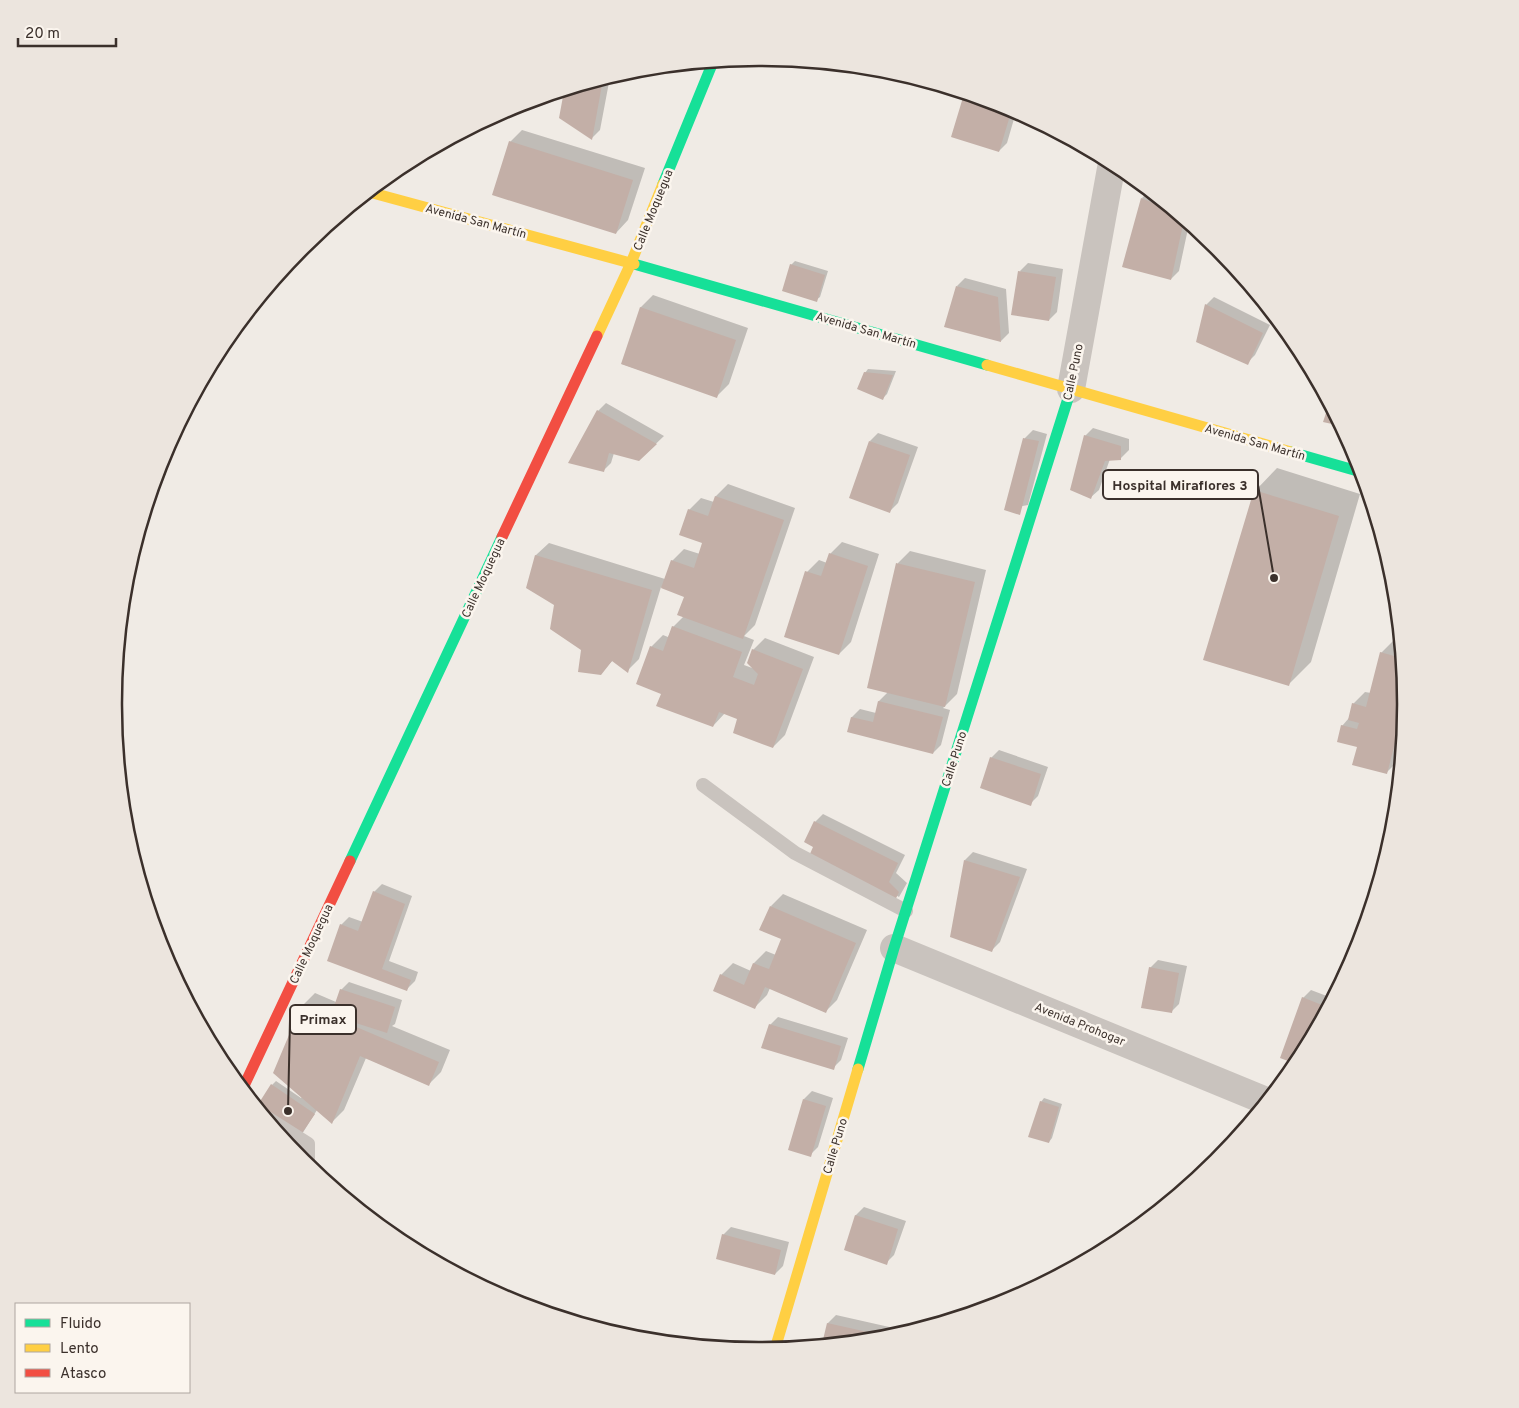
<svg xmlns="http://www.w3.org/2000/svg" width="1519" height="1408" font-family="Overpass,sans-serif">
<style>
.shadow{fill:#0003}
.building{fill:#c3afa7}
.lines{fill:none;stroke-linecap:round;stroke-linejoin:round}
.lane{stroke:#c9c3be;stroke-width:14}
.street{stroke:#c9c3be;stroke-width:28}
.fast{stroke:#16e098;stroke-width:11}
.slow{stroke:#ffcf43;stroke-width:11}
.jam{stroke:#f24e42;stroke-width:11}
.labels{text-anchor:middle;stroke-width:5;stroke-linejoin:round;paint-order:stroke}
.street-label{font-size:12px;fill:#3b302b;stroke:#fbf5ee}
.rim{fill:none;stroke:#3b302b;stroke-width:2.5}
.leader{fill:none;stroke:#3b302b;stroke-width:2}
.callout-dot{fill:#3b302b;stroke:#fbf5ee;stroke-width:2}
.callout{fill:#fbf5ee;stroke:#3b302b;stroke-width:2}
.callout-label{font-size:14px;text-anchor:middle;font-weight:bold;fill:#3b302b}
</style>
<rect width="100%" height="100%" fill="#f0ebe5"/>
<path class="shadow" d="M 610,77 L 600,130 L 592,138 L 560,118 L 565,91 Z
M 965,94 L 1007,107 L 1016,112 L 1007,143 L 999,151 L 952,136 Z
M 522,130 L 645,168 L 628,220 L 616,233 L 510,142 Z
M 1149,191 L 1189,224 L 1179,271 L 1171,279 L 1142,198 Z
M 795,261 L 828,271 L 820,297 L 816,300 L 791,265 Z
M 1028,263 L 1063,269 L 1057,312 L 1049,320 L 1020,271 Z
M 965,278 L 1006,289 L 1009,333 L 1001,341 L 957,286 Z
M 653,295 L 748,328 L 729,384 L 717,396 L 622,364 L 641,307 Z
M 1214,297 L 1270,325 L 1255,355 L 1247,363 L 1206,305 Z
M 868,369 L 896,371 L 887,394 L 883,398 L 865,373 Z
M 606,403 L 664,436 L 639,460 L 614,453 L 611,463 L 603,471 L 598,411 Z
M 1093,428 L 1129,439 L 1129,450 L 1121,458 L 1110,459 L 1099,490 L 1091,497 L 1085,436 Z
M 1033,430 L 1047,434 L 1028,505 L 1006,509 L 1025,438 Z
M 878,433 L 918,447 L 898,503 L 890,511 L 870,441 Z
M 1277,468 L 1360,494 L 1311,662 L 1288,685 L 1255,491 Z
M 728,484 L 795,508 L 755,625 L 744,636 L 754,640 L 744,665 L 755,669 L 753,650 L 765,638 L 814,657 L 785,735 L 773,747 L 739,718 L 725,713 L 713,726 L 662,693 L 651,647 L 663,635 L 668,637 L 673,627 L 684,616 L 685,596 L 661,587 L 639,659 L 627,671 L 613,660 L 600,674 L 582,650 L 555,604 L 527,588 L 536,555 L 549,543 L 665,579 L 672,561 L 684,549 L 700,554 L 704,543 L 689,510 L 701,498 L 714,502 L 716,496 Z
M 842,542 L 879,554 L 851,642 L 839,654 L 807,572 L 819,560 L 827,563 L 830,554 Z
M 910,551 L 986,570 L 957,694 L 943,708 L 950,710 L 941,745 L 933,753 L 849,731 L 852,717 L 860,709 L 876,713 L 879,701 L 888,692 L 898,563 Z
M 1393,641 L 1400,643 L 1406,704 L 1399,760 L 1387,772 L 1358,747 L 1342,726 L 1349,718 L 1353,704 L 1365,692 L 1371,693 L 1381,653 Z
M 999,750 L 1048,767 L 1038,796 L 1030,804 L 991,758 Z
M 823,814 L 905,855 L 896,873 L 907,883 L 899,897 L 806,842 L 815,822 Z
M 973,852 L 1027,869 L 1000,942 L 992,950 L 965,860 Z
M 382,884 L 412,896 L 389,961 L 418,972 L 415,981 L 407,989 L 329,960 L 341,925 L 349,917 L 363,922 L 374,892 Z
M 783,894 L 867,930 L 837,1000 L 825,1012 L 770,988 L 767,995 L 755,1007 L 721,975 L 733,963 L 751,971 L 754,963 L 766,951 L 776,955 L 783,938 L 771,906 Z
M 1158,960 L 1187,966 L 1179,1004 L 1171,1012 L 1150,968 Z
M 349,982 L 402,1000 L 395,1024 L 392,1026 L 450,1050 L 441,1072 L 429,1084 L 366,1058 L 344,1110 L 332,1122 L 317,1110 L 302,1134 L 272,1085 L 276,1081 L 301,1098 L 302,1097 L 303,1005 L 315,993 L 336,1002 L 341,990 Z
M 1311,990 L 1332,998 L 1297,1063 L 1282,1057 L 1303,998 Z
M 778,1017 L 848,1038 L 841,1060 L 833,1068 L 770,1025 Z
M 812,1091 L 833,1098 L 818,1147 L 810,1155 L 804,1099 Z
M 1044,1098 L 1062,1104 L 1052,1138 L 1049,1142 L 1041,1102 Z
M 864,1207 L 906,1221 L 894,1255 L 886,1263 L 845,1250 L 856,1215 Z
M 731,1227 L 789,1242 L 783,1266 L 775,1274 L 723,1235 Z
M 836,1315 L 907,1331 L 885,1338 L 824,1344 L 828,1323 Z"/>
<path class="building" d="M 603,79 L 592,140 L 559,118 L 564,91 Z
M 964,94 L 1012,109 L 999,152 L 951,137 Z
M 509,141 L 633,180 L 616,234 L 492,195 Z
M 1141,198 L 1173,211 L 1184,220 L 1171,280 L 1122,267 Z
M 790,264 L 825,275 L 817,302 L 782,291 Z
M 1018,271 L 1056,277 L 1049,321 L 1011,315 Z
M 956,286 L 998,297 L 1001,342 L 944,327 Z
M 1205,304 L 1263,333 L 1248,365 L 1196,342 Z
M 640,307 L 736,340 L 717,398 L 621,364 Z
M 864,372 L 893,375 L 883,400 L 857,389 Z
M 1329,404 L 1341,426 L 1323,422 Z
M 597,410 L 657,444 L 639,461 L 609,453 L 604,472 L 568,463 Z
M 1084,435 L 1121,446 L 1121,460 L 1105,461 L 1091,499 L 1070,490 Z
M 1023,438 L 1039,441 L 1020,515 L 1004,510 Z
M 869,441 L 910,455 L 890,513 L 849,498 Z
M 1254,490 L 1339,516 L 1289,686 L 1203,660 Z
M 715,496 L 784,520 L 743,639 L 677,615 L 684,597 L 661,588 L 671,560 L 694,568 L 702,543 L 679,535 L 688,509 L 708,516 Z
M 829,553 L 868,566 L 839,655 L 784,637 L 805,571 L 821,576 Z
M 535,555 L 652,590 L 628,673 L 612,661 L 601,675 L 578,672 L 581,650 L 550,629 L 554,605 L 526,588 Z
M 896,563 L 975,582 L 945,707 L 867,688 Z
M 672,626 L 742,652 L 733,677 L 754,685 L 758,674 L 747,663 L 752,649 L 803,669 L 773,748 L 733,733 L 737,719 L 719,712 L 713,727 L 656,706 L 661,694 L 636,684 L 650,646 L 663,651 Z
M 1380,652 L 1401,658 L 1406,700 L 1387,774 L 1352,765 L 1357,747 L 1337,742 L 1341,725 L 1357,729 L 1359,723 L 1348,720 L 1352,703 L 1366,707 Z
M 878,701 L 943,717 L 933,754 L 847,732 L 851,717 L 873,722 Z
M 990,757 L 1041,774 L 1031,806 L 980,788 Z
M 814,821 L 898,863 L 889,882 L 899,892 L 892,907 L 806,863 L 813,847 L 804,842 Z
M 964,860 L 1020,877 L 992,952 L 950,937 Z
M 373,891 L 405,904 L 382,969 L 411,980 L 407,991 L 327,961 L 340,924 L 358,931 Z
M 770,906 L 856,943 L 826,1013 L 765,987 L 755,1009 L 713,991 L 720,974 L 744,985 L 753,963 L 769,969 L 781,939 L 759,930 Z
M 1149,967 L 1179,973 L 1172,1013 L 1141,1008 Z
M 340,989 L 395,1007 L 387,1033 L 331,1015 Z
M 1302,997 L 1327,1007 L 1296,1064 L 1280,1058 Z
M 302,1004 L 439,1062 L 429,1086 L 360,1056 L 332,1124 L 273,1073 Z
M 769,1024 L 841,1046 L 834,1070 L 761,1048 Z
M 271,1084 L 315,1114 L 298,1139 L 266,1117 L 257,1106 Z
M 803,1099 L 826,1106 L 811,1157 L 788,1150 Z
M 1040,1101 L 1059,1107 L 1049,1143 L 1028,1137 Z
M 855,1215 L 898,1229 L 887,1265 L 844,1250 Z
M 722,1234 L 781,1250 L 775,1275 L 716,1259 Z
M 827,1323 L 890,1337 L 822,1344 Z"/>
<g class="lines">
<path class="lane" d="M 703,785 L 795,853 L 906,911
M 267,1118 L 308,1144 L 308,1166"/>
<path class="street" d="M 1071,389 L 1112,163
M 894,948 L 1266,1101"/>
<path class="fast" d="M 663,184 L 713,62
M 634,264 L 987,365
M 1291,452 L 1361,472
M 350,861 L 502,537
M 858,1069 L 894,948 L 1071,389"/>
<path class="slow" d="M 369,192 L 634,264
M 597,336 L 631,263 L 663,184
M 987,365 L 1291,452
M 775,1349 L 858,1069"/>
<path class="jam" d="M 502,537 L 597,336
M 243,1088 L 350,861"/>
</g>
<g class="labels">
<g class="street-label">
<text transform="translate(653 210) rotate(-68)" y="4">Calle Moquegua</text>
<text transform="translate(476 221) rotate(15)" y="4">Avenida San Martín</text>
<text transform="translate(866 330) rotate(16)" y="4">Avenida San Martín</text>
<text transform="translate(1073 372) rotate(-78)" y="4">Calle Puno</text>
<text transform="translate(1255 442) rotate(16)" y="4">Avenida San Martín</text>
<text transform="translate(483 578) rotate(-65)" y="4">Calle Moquegua</text>
<text transform="translate(954 759) rotate(-72)" y="4">Calle Puno</text>
<text transform="translate(311 944) rotate(-65)" y="4">Calle Moquegua</text>
<text transform="translate(1080 1024) rotate(22)" y="4">Avenida Prohogar</text>
<text transform="translate(835 1146) rotate(-73)" y="4">Calle Puno</text>
</g>
</g>
<path d="M0 0H1519V1408H0ZM759 66H760A637 637 0 0 1 1397 703V705A637 637 0 0 1 760 1342H759A637 637 0 0 1 122 705V703A637 637 0 0 1 759 66Z" fill="#ece5de" fill-rule="evenodd"/>
<path class="rim" d="M759 66H760A637 637 0 0 1 1397 703V705A637 637 0 0 1 760 1342H759A637 637 0 0 1 122 705V703A637 637 0 0 1 759 66Z"/>
<path class="leader" d="M1274 578L1258 485M288 1111L290 1019"/>
<g class="callout-dot">
<circle cx="1274" cy="578" r="5"/>
<circle cx="288" cy="1111" r="5"/>
</g>
<g class="callout">
<rect x="1103" y="470" width="155" height="29" rx="5"/>
<rect x="290" y="1005" width="66" height="29" rx="5"/>
</g>
<g class="callout-label">
<text x="1180" y="490">Hospital Miraflores 3</text>
<text x="323" y="1024">Primax</text>
</g>
<rect x="15" y="1303" width="175" height="90" fill="#fbf5ee" stroke="#aea6a0"/>
<rect x="25" y="1319" width="25" height="8" fill="#16e098" stroke="#aea6a0"/>
<text x="60" y="1328" font-size="15" fill="#3b302b">Fluido</text>
<rect x="25" y="1344" width="25" height="8" fill="#ffcf43" stroke="#aea6a0"/>
<text x="60" y="1353" font-size="15" fill="#3b302b">Lento</text>
<rect x="25" y="1369" width="25" height="8" fill="#f24e42" stroke="#aea6a0"/>
<text x="60" y="1378" font-size="15" fill="#3b302b">Atasco</text>
<path d="M18 38v8h98v-8" fill="none" stroke="#3b302b" stroke-width="2.5"/>
<text x="25" y="38" font-size="15" fill="#3b302b" stroke="#fbf5ee" stroke-width="4" paint-order="stroke">20 m</text>
</svg>
